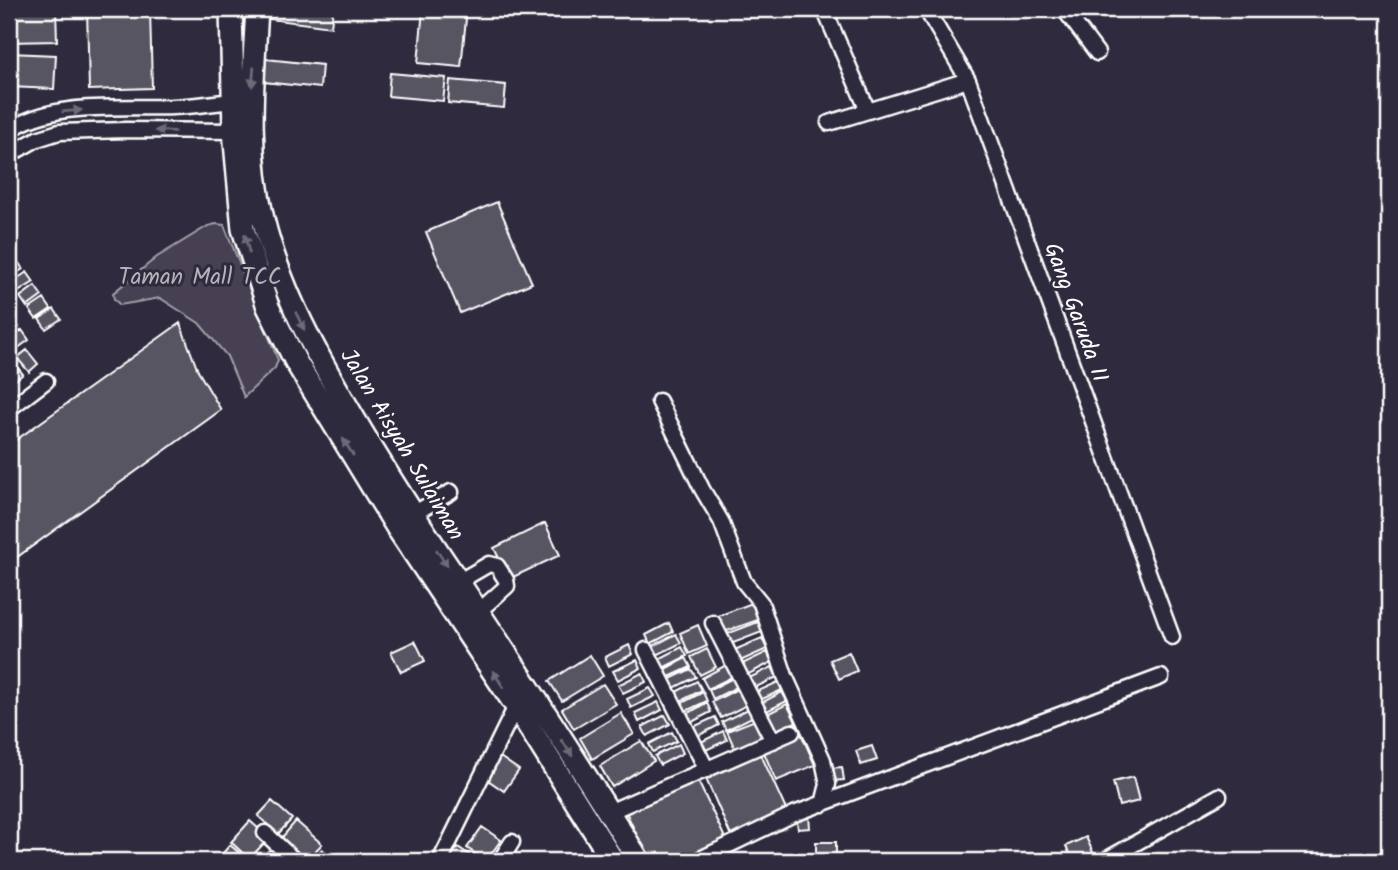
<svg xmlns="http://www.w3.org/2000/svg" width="1398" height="870" font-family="Kalam,sans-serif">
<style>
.green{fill:#464152;stroke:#a2a0a8;stroke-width:2}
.building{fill:#595564;stroke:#fff;stroke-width:2}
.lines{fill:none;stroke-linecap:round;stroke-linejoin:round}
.minor-casing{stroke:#fff;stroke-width:19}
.highway-casing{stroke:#fff;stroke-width:26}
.minor{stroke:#2f2a3d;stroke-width:14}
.highway{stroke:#2f2a3d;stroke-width:21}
.oneway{fill:#6d6a77}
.labels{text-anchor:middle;stroke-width:6;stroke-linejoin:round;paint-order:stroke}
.park-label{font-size:23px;fill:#b5b3ba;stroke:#2f2a3d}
.street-label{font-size:23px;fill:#fff;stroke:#2f2a3d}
</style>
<rect width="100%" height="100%" fill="#2f2a3d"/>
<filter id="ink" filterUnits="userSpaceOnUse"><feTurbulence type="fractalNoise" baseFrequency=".0143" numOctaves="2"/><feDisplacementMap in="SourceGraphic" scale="14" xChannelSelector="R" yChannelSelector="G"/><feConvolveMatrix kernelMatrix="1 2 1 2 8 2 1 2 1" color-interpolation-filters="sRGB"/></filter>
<g filter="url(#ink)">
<path class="green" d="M 216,224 L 224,225 L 278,360 L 275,368 L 244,397 L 227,356 L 199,323 L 160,298 L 120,305 L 114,299 L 113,293 L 157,257 L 208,226 Z"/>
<path class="building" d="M 9,9 L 56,9 L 57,41 L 9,42 Z
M 87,9 L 150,9 L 152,88 L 89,90 Z
M 270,9 L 333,9 L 331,27 L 269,19 Z
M 423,9 L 467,9 L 461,67 L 418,63 Z
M 9,53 L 56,55 L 54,89 L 9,87 Z
M 266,59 L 322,65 L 320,88 L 264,82 Z
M 390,73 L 446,78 L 443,101 L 388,96 Z
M 450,80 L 506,85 L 504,108 L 448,103 Z
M 497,202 L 532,283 L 460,313 L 426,232 Z
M 16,259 L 23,269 L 9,278 L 9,264 Z
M 27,272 L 34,282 L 18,292 L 12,282 Z
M 35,286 L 42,296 L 27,307 L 20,297 Z
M 44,299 L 51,309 L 36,319 L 29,309 Z
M 54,309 L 61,319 L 46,329 L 39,319 Z
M 12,318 L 19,327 L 9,335 L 9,320 Z
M 180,323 L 198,371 L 221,410 L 9,563 L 9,445 Z
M 22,330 L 29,340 L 14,351 L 9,340 Z
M 27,350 L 38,364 L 29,372 L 17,358 Z
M 11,360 L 23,374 L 13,382 L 9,376 L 9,362 Z
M 545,523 L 560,555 L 509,579 L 494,548 Z
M 752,603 L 758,620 L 724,632 L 718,616 Z
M 758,622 L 762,632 L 728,645 L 724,635 Z
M 669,623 L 673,632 L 650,644 L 646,635 Z
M 698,625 L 707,646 L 689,654 L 680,633 Z
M 676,634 L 681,643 L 657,655 L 653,646 Z
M 762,638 L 767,649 L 736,663 L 730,652 Z
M 415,641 L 425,661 L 401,672 L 391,652 Z
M 629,645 L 633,654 L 609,666 L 605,657 Z
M 682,647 L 687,656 L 663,668 L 659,659 Z
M 707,649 L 716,667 L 700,675 L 691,657 Z
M 767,652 L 772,662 L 743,677 L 738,666 Z
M 849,652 L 857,671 L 839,679 L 830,660 Z
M 590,655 L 603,676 L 562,701 L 549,681 Z
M 686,658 L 691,667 L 667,678 L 663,670 Z
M 637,660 L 641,668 L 618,680 L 613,671 Z
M 730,663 L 736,675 L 708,689 L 702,678 Z
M 772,667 L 777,677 L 752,689 L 747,679 Z
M 691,669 L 696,677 L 672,689 L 668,680 Z
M 642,673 L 646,682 L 623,693 L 618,685 Z
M 735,677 L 739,686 L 713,699 L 709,690 Z
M 697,681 L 702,690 L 679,702 L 674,693 Z
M 778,682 L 782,690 L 758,701 L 754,693 Z
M 603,684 L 616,704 L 574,729 L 562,709 Z
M 741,687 L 749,704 L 721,718 L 712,702 Z
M 650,688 L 655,696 L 631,708 L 627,699 Z
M 703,692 L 707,701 L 684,712 L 680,704 Z
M 782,692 L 787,701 L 763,713 L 759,704 Z
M 658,702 L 662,710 L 639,722 L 635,713 Z
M 707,703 L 711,712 L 688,724 L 684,715 Z
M 787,704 L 796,722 L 774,732 L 765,715 Z
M 750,708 L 754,716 L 726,730 L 722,722 Z
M 621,713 L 634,734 L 592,759 L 580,738 Z
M 665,715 L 670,724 L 647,736 L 642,727 Z
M 715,717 L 719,725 L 696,737 L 691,728 Z
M 755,720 L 762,737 L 735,749 L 727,731 Z
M 723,731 L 727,740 L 704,751 L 699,743 Z
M 800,731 L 815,765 L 776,781 L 762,748 Z
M 672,732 L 677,741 L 653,752 L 649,744 Z
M 641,741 L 654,761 L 612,787 L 600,766 Z
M 679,744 L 683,753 L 660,765 L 655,756 Z
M 872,746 L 877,760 L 861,765 L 856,751 Z
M 758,748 L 787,812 L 731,836 L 703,772 Z
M 500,757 L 519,770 L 504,791 L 485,778 Z
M 842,767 L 844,780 L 832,781 L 830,768 Z
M 696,777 L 726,840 L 681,861 L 649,861 L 625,810 Z
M 1133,777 L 1139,801 L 1119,806 L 1113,782 Z
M 272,801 L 292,819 L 278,834 L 258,816 Z
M 809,815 L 810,828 L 798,829 L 796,816 Z
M 250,821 L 269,838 L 249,859 L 231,842 Z
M 296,821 L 322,844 L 306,861 L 299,861 L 278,842 Z
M 482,827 L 501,840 L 486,861 L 467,848 Z
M 1086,837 L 1097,861 L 1073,861 L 1066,846 Z
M 816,842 L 836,842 L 836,861 L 816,861 Z
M 230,845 L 249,861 L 216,861 Z
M 274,847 L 284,859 L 282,861 L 268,861 L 263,855 Z
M 458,847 L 477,860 L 476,861 L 448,861 Z
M 322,849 L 333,858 L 330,861 L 311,861 Z"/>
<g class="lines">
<g class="minor-casing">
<path id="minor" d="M 824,9 L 868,111
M 926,9 L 968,80 L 1172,637
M 1064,9 L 1097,53
M 829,123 L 968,80
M 9,131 C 51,100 122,109 173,107 C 193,106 213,103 233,101
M 9,155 L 37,139 L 59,132 L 126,130 L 234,131
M 659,401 L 702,489 L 721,521 L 744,582 L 761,603 L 785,676 L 823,760 L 828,784 L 823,804
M 9,409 L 46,381
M 413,514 L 451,492
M 458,582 L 489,564 L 497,566 L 506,580 L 507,586 L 478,612
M 713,623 L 773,741
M 646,650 L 707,770
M 609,812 L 792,732
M 265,833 L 295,861
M 440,861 L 516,706
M 500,861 L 512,842
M 696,861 L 794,814 L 1161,677
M 1104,861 L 1219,796"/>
</g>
<g class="highway-casing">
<path id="highway" d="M 231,9 L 234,131 L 243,229 L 268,307 L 296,362 L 398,529 L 516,706 L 613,861
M 257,9 C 253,79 246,150 263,219 C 278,280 306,335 337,389 C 373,453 413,515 455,577 C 518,671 580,765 639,861"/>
</g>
<use href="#minor" class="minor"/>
<use href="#highway" class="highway"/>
</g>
<defs><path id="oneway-solid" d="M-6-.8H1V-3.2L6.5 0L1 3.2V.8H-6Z" transform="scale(1.75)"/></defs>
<g class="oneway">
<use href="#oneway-solid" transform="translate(253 77) rotate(95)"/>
<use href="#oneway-solid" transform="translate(72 111) rotate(-5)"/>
<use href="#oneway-solid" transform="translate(165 131) rotate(-178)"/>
<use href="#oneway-solid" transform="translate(247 244) rotate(-105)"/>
<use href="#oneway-solid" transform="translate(300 321) rotate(64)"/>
<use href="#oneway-solid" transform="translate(348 447) rotate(-122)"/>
<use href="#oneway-solid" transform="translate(442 558) rotate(56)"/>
<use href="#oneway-solid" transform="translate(498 679) rotate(-123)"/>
<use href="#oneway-solid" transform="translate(567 748) rotate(57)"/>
</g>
</g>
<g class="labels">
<g class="park-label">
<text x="200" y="284">Taman Mall TCC</text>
</g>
<g class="street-label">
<text transform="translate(1077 312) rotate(70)" y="8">Gang Garuda II</text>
<text transform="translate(403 444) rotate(59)" y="8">Jalan Aisyah Sulaiman</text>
</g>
</g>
<rect width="1398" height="870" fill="none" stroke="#2f2a3d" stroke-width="35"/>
<rect x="18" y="18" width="1363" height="835" fill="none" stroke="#fff" stroke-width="2.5" filter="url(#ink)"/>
</svg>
